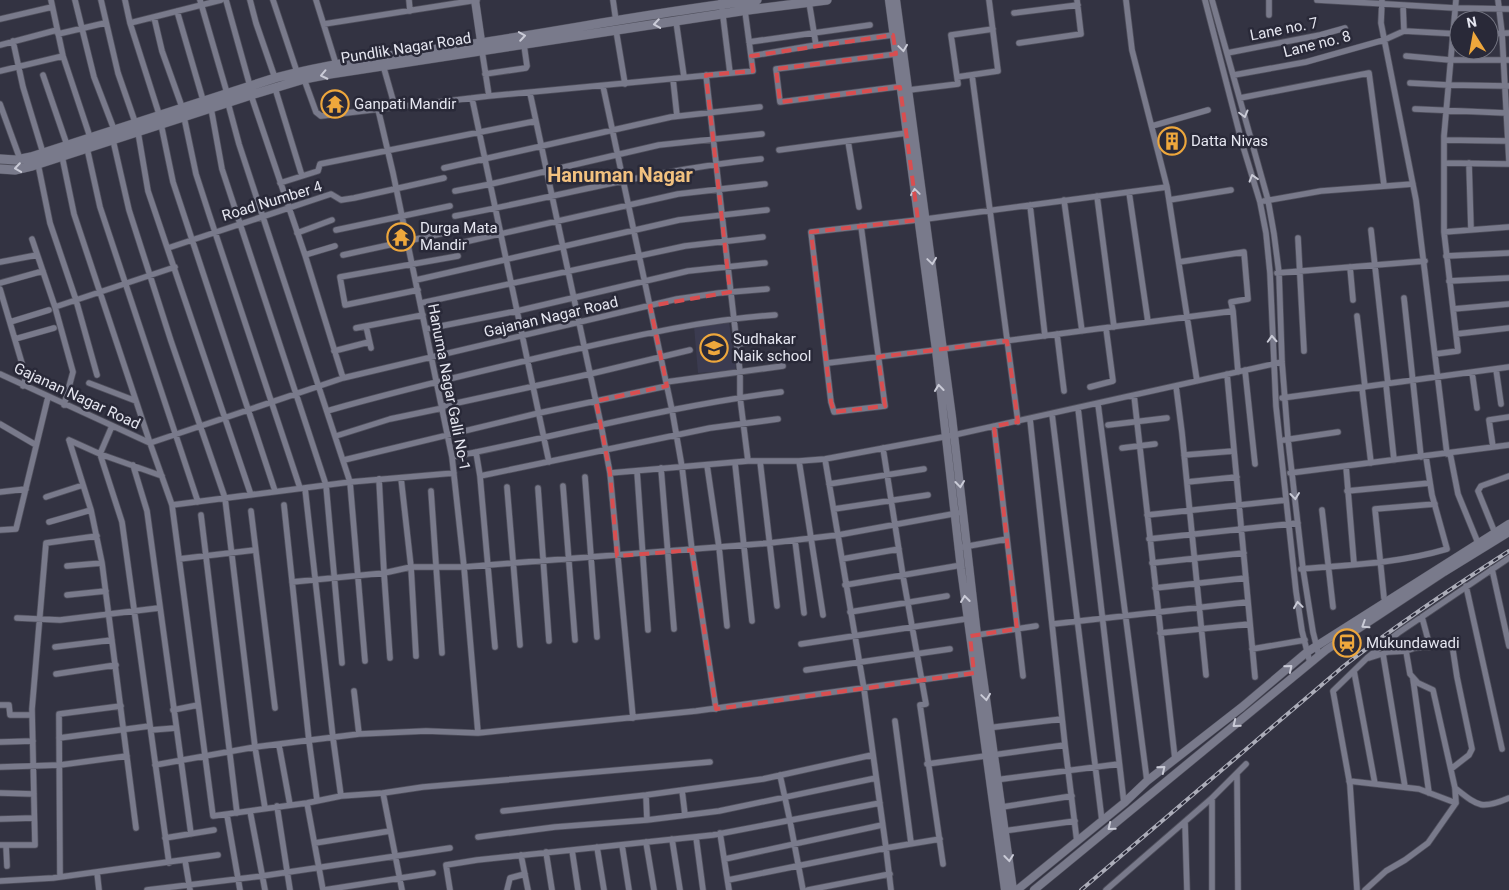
<svg xmlns="http://www.w3.org/2000/svg" width="1509" height="890" font-family="Roboto,sans-serif">
<style>
.built{fill:#3b3b50}
.lines{fill:none;stroke-linecap:round;stroke-linejoin:round}
.minor-casing{stroke:#50505d;stroke-width:7}
.tertiary-casing{stroke:#50505d;stroke-width:9}
.secondary-casing{stroke:#50505d;stroke-width:10}
.minor{stroke:#797a8b;stroke-width:5.5}
.tertiary{stroke:#797a8b;stroke-width:8}
.secondary{stroke:#797a8b;stroke-width:9}
.rail-casing{stroke:#acadb9;stroke-width:4}
.rail{stroke:#292938;stroke-width:2;stroke-dasharray:5.5;stroke-linecap:butt}
.oneway{stroke:#cacbd7}
.marked{fill:none;stroke:#d94e50;stroke-width:4;stroke-dasharray:10 6;stroke-linejoin:round}
.labels{text-anchor:middle;stroke-width:5;stroke-linejoin:round;paint-order:stroke}
.street-label{font-size:15px;fill:#e5e6f0;stroke:#292938}
.poi-label{font-size:15px;fill:#e5e6f0;stroke:#292938;text-anchor:start}
.district-label{font-size:20px;font-weight:bold;fill:#f2c17f;stroke:#292938}
</style>
<rect width="100%" height="100%" fill="#333342"/>
<path class="built" d="M 729,322 L 736,370 L 698,373 L 694,326 Z"/>
<g class="lines">
<g class="minor-casing">
<path id="minor" d="M 51,0 L 63,56 L 90,137
M 75,0 L 94,77 L 115,132
M 101,0 L 118,73 L 135,122
M 125,0 L 130,23 L 159,114
M 200,0 L 227,93
M 226,0 L 250,86
M 250,0 L 256,23 L 275,78
M 273,0 L 297,72 L 304,79 L 316,112 L 321,116 L 489,96 L 753,71 L 745,11
M 316,0 L 336,64
M 409,0 L 410,11
M 613,0 L 616,21
M 721,0 L 730,73
M 1126,0 L 1132,50 L 1167,187 L 1197,381
M 1205,0 L 1242,143 L 1260,202 L 1266,233 L 1270,273 L 1276,406 L 1296,591 L 1302,631 L 1310,663
M 1212,0 L 1268,200 L 1274,234 L 1279,273 L 1282,362 L 1288,439 L 1303,569 L 1313,632 L 1319,656
M 1317,0 L 1455,8 L 1509,9
M 1382,0 L 1381,23 L 1416,200 L 1447,454
M 1498,0 L 1502,33 L 1509,161
M 809,2 L 816,45 L 893,35
M 1403,5 L 1404,31
M 177,11 L 203,100
M 1014,13 L 1078,5
M 1269,15 L 1269,0
M 154,17 L 162,51 L 182,107
M 0,19 L 52,7
M 676,21 L 684,77
M 130,23 L 221,0
M 324,24 L 477,0
M 616,30 L 625,84
M 58,34 L 105,23
M 1489,34 L 1509,33
M 13,41 L 23,87 L 43,153
M 749,42 L 870,25
M 1019,43 L 1081,34 L 1077,0
M 0,45 L 57,30
M 482,51 L 489,96
M 1227,53 L 1320,35 L 1345,28
M 896,54 L 776,69 L 780,102 L 904,86
M 751,56 L 816,45
M 1406,56 L 1450,60 L 1509,60
M 383,65 L 395,107
M 0,71 L 63,56
M 485,74 L 526,68 L 527,66 L 524,45
M 43,75 L 67,145
M 706,75 L 740,372 L 740,397 L 748,461
M 972,75 L 1018,422
M 1234,75 L 1306,62 L 1384,40 L 1404,31 L 1459,34
M 957,77 L 998,71 L 989,0
M 673,79 L 677,116
M 1410,83 L 1448,85 L 1509,86
M 603,86 L 672,410 L 682,467 L 692,550 L 716,709
M 275,88 L 302,176
M 909,90 L 958,84 L 951,35 L 993,29
M 530,93 L 601,425 L 610,473 L 633,718
M 251,95 L 305,255 L 343,378
M 472,98 L 549,462
M 1240,98 L 1369,73 L 1384,185
M 228,103 L 239,144 L 350,482 L 365,661
M 0,104 L 20,159
M 211,108 L 222,169 L 326,485 L 342,663
M 378,109 L 393,173 L 452,457 L 464,567 L 478,733
M 1415,109 L 1506,113
M 184,117 L 196,174 L 209,214 L 300,488
M 161,124 L 173,182 L 275,491
M 1152,126 L 1208,110
M 138,132 L 148,191 L 251,495
M 113,140 L 129,210 L 171,341 L 225,498 L 255,747 L 265,808
M 1444,140 L 1509,141
M 848,141 L 859,207
M 87,148 L 100,207 L 198,502
M 779,150 L 907,133
M 62,156 L 74,214 L 150,443 L 172,505 L 213,816 L 307,803 L 341,796 L 383,793 L 423,787 L 710,762
M 1444,163 L 1509,164
M 1469,163 L 1471,230
M 38,164 L 50,223 L 76,300 L 97,375
M 444,168 L 671,117 L 760,107
M 280,183 L 318,171 L 320,164 L 536,121
M 455,191 L 491,184 L 659,145 L 762,134
M 1129,192 L 1148,322
M 1097,196 L 1114,327
M 1064,200 L 1082,331
M 1169,200 L 1231,190
M 1264,201 L 1321,191 L 1413,184
M 1030,205 L 1045,336
M 455,216 C 557,197 658,169 761,159
M 861,226 L 885,406 L 834,412 L 831,402 L 811,232 L 926,219 L 1167,187
M 336,230 L 450,206
M 1371,230 L 1388,384
M 1444,232 L 1509,227
M 297,233 L 332,220
M 1298,238 L 1304,351
M 32,239 L 55,307 L 73,372 L 64,405
M 460,243 L 678,194 L 765,184
M 168,248 L 331,194 L 341,200 L 354,198 L 444,178
M 305,255 L 335,246
M 343,255 L 449,232
M 1446,256 L 1509,253
M 0,262 L 37,255
M 1179,262 L 1244,252 L 1248,299 L 1231,302 L 1233,311 L 1238,372
M 1350,267 L 1353,300
M 1277,273 L 1425,261
M 416,280 L 679,220 L 767,210
M 1449,281 L 1509,278
M 0,283 L 43,271
M 0,289 L 26,377 L 23,386
M 418,290 L 345,305 L 340,277 L 458,256
M 1404,298 L 1421,457
M 421,303 L 685,246 L 763,237
M 55,307 L 175,267
M 1453,309 L 1509,304
M 1357,316 L 1365,387
M 10,322 L 49,310
M 366,326 L 371,348
M 356,328 L 423,315
M 426,329 L 517,311 L 688,271 L 765,263
M 1057,334 L 1064,391
M 1456,334 L 1509,328
M 15,339 L 54,328
M 737,344 L 779,339
M 334,351 L 369,342
M 1435,354 L 1458,351 L 1444,232 L 1444,136 L 1456,0
M 828,363 L 943,349 L 1233,311
M 1496,369 L 1501,404
M 1245,370 L 1255,464
M 1472,372 L 1477,408
M 0,374 L 150,443 L 343,378 L 677,299 L 719,293 L 767,289
M 1227,374 L 1255,677
M 666,382 L 783,366
M 89,383 L 136,401
M 1386,384 L 1394,460
M 1176,386 L 1182,433 L 1206,675
M 1090,387 L 1113,381 L 1106,328
M 1362,388 L 1371,463
M 1134,395 L 1175,759
M 1282,398 L 1509,367
M 1098,404 L 1147,781
M 443,406 L 590,374 L 690,350
M 1078,408 L 1124,803
M 327,411 C 404,389 481,371 559,353 C 630,337 701,320 775,315
M 1052,414 L 1102,821
M 1030,419 L 1065,745 L 1077,842
M 0,424 L 36,445
M 1108,425 L 1167,418
M 112,426 L 100,454 L 122,522 L 169,863
M 994,426 L 1023,676
M 336,436 L 390,419 L 443,408
M 69,440 L 91,510 L 102,563 L 136,828
M 69,440 L 100,454 L 162,476
M 1284,440 L 1338,432
M 1493,447 L 1489,420 L 1509,417
M 883,448 L 903,576 L 926,704 L 920,705 L 943,864
M 1122,448 L 1155,444
M 476,452 L 480,476 L 495,647
M 1450,453 L 1458,494 L 1478,543
M 1184,455 L 1234,451
M 452,457 C 562,435 670,406 781,392
M 825,459 L 864,689 L 886,848 L 940,839
M 344,460 L 539,413 L 667,386
M 760,461 L 777,606
M 799,461 L 823,615
M 735,463 L 752,621
M 133,465 L 147,511 L 191,834
M 707,465 L 719,547 L 727,626
M 1346,466 L 1354,564
M 661,468 L 674,629
M 637,471 L 648,630
M 610,473 L 748,461 L 799,461 L 825,459 L 954,435 L 1282,362
M 1290,473 L 1509,445
M 480,476 L 710,428 L 778,419
M 585,477 L 597,637
M 401,478 L 411,567 L 416,656
M 379,479 L 384,573 L 390,658
M 1187,482 L 1237,477
M 829,484 L 924,469
M 563,486 L 575,640
M 507,487 L 520,645
M 305,488 L 333,738 L 341,796
M 538,488 L 549,641
M 431,491 L 442,653
M 1347,491 L 1430,483
M 0,492 L 26,489
M 46,497 L 83,485
M 172,505 L 350,482 L 454,473
M 284,505 L 309,741 L 317,800
M 834,509 L 928,495
M 1322,510 L 1333,607
M 251,511 L 275,708
M 201,515 L 237,813
M 1147,515 L 1286,500
M 49,522 L 91,510
M 0,530 L 16,529 L 48,397
M 1495,533 L 1478,491 L 1481,486 L 1509,476
M 1149,539 L 1298,523
M 795,540 L 804,613
M 958,548 L 1007,539
M 179,559 L 255,550
M 842,559 L 899,549
M 1152,563 L 1244,553
M 67,566 L 102,563
M 1301,569 C 1350,565 1400,563 1447,549 L 1432,495 L 1426,457
M 1492,569 L 1509,646
M 292,582 L 384,573 L 411,567 L 464,567 L 513,563 L 770,543 L 838,535 L 958,513
M 845,585 L 956,566
M 1466,586 L 1502,749
M 1155,588 L 1246,578
M 67,595 L 106,591
M 1384,598 L 1375,509 L 1435,504
M 850,612 L 947,596
M 1422,617 L 1430,647
M 17,618 L 60,620 L 159,608
M 1053,624 L 1248,602
M 1160,633 L 1250,624
M 977,635 L 1036,626
M 801,644 L 972,618
M 55,647 L 112,640
M 1252,649 L 1305,640
M 1383,654 L 1405,787
M 1369,658 L 1388,652 L 1406,651 L 1415,648 L 1452,644 L 1457,677 L 1472,749 L 1469,755 L 1451,769
M 806,670 L 950,649
M 1354,671 L 1375,784
M 56,674 L 116,665
M 1413,679 L 1429,793
M 354,691 L 359,734
M 0,705 L 9,705 L 10,715 L 32,715
M 173,710 L 198,705
M 895,721 L 911,843
M 987,728 L 1062,719
M 151,730 L 176,728
M 59,738 L 150,726
M 1,742 L 33,741
M 279,745 L 290,805
M 927,764 L 1065,745
M 155,765 L 255,747 L 359,734 L 426,731 L 478,733 L 696,711 L 978,672
M 0,767 L 60,765 L 127,756
M 1237,774 L 1238,890
M 780,775 L 790,821 L 803,890
M 995,780 L 1119,764
M 1349,781 L 1419,789 L 1456,803
M 1455,788 C 1478,806 1481,810 1509,798
M 682,790 L 685,815
M 0,793 L 34,794
M 383,793 L 402,890
M 646,795 L 647,820
M 307,803 L 323,890
M 277,806 L 290,890
M 1002,807 L 1072,796
M 250,811 L 265,890
M 503,811 L 646,795 L 763,779 L 872,755
M 227,815 L 240,890
M 0,819 L 34,818
M 1185,822 L 1187,890
M 1003,831 L 1075,821
M 720,833 L 729,890
M 478,837 L 555,827 L 647,820 L 719,811 L 876,778
M 696,837 L 703,890
M 165,838 L 214,830
M 672,839 L 680,890
M 646,842 L 654,890
M 315,843 L 390,831
M 0,845 L 35,845 L 32,709 L 46,543 L 97,536
M 6,845 L 7,866
M 622,845 L 629,890
M 597,847 L 604,890
M 572,850 L 578,890
M 546,852 L 552,890
M 521,855 L 528,890
M 725,859 L 882,825
M 185,860 L 190,890
M 97,872 L 99,890
M 60,877 L 59,714 L 121,706
M 728,880 L 886,848 L 891,890
M 0,881 L 53,878 L 218,855
M 147,890 L 262,876 L 450,848
M 324,890 L 433,873
M 450,890 L 446,865 L 477,860 L 713,835 L 880,803
M 507,890 L 510,878 L 525,874
M 808,890 L 890,874
M 1106,890 L 1212,798 L 1246,764
M 1212,890 L 1212,798
M 1357,890 L 1350,785 L 1333,691 L 1367,658 L 1398,633 L 1509,558
M 1365,890 L 1386,871 L 1405,860 L 1428,843 L 1456,803 L 1455,788 L 1433,690 L 1418,683 L 1410,674 L 1406,651"/>
</g>
<g class="tertiary-casing">
<path id="tertiary" d="M 475,0 L 482,48
M 889,0 L 936,350 L 961,569 L 1005,890
M 896,0 L 952,417 L 977,635 L 1013,890
M 1017,890 L 1124,803 L 1147,781 L 1242,707 L 1307,652 L 1509,524
M 1034,890 L 1326,650 L 1444,572 L 1509,532"/>
</g>
<g class="secondary-casing">
<path id="secondary" d="M 0,159 L 16,160 L 31,157 L 275,78 C 340,61 406,54 473,44 C 567,30 661,11 757,0
M 0,169 L 15,170 L 32,166 L 251,95 L 304,79 L 330,74 L 741,11 L 827,0"/>
</g>
<use href="#minor" class="minor"/>
<use href="#tertiary" class="tertiary"/>
<use href="#secondary" class="secondary"/>
<g class="rail-casing">
<path id="rail" d="M 1081,890 L 1345,665 C 1398,624 1453,587 1509,551"/>
</g>
<use href="#rail" class="rail"/>
</g>
<defs><path id="oneway-chevron" d="M-2-3.5L2.5 0L-2 3.5" fill="none" stroke-width="1.6" stroke-linecap="round" stroke-linejoin="round" transform="scale(1.25)"/></defs>
<g class="oneway">
<use href="#oneway-chevron" transform="translate(657 24) rotate(171)"/>
<use href="#oneway-chevron" transform="translate(522 36) rotate(-9)"/>
<use href="#oneway-chevron" transform="translate(903 48) rotate(82)"/>
<use href="#oneway-chevron" transform="translate(324 75) rotate(168)"/>
<use href="#oneway-chevron" transform="translate(1244 114) rotate(75)"/>
<use href="#oneway-chevron" transform="translate(18 168) rotate(172)"/>
<use href="#oneway-chevron" transform="translate(1253 178) rotate(-107)"/>
<use href="#oneway-chevron" transform="translate(915 192) rotate(-98)"/>
<use href="#oneway-chevron" transform="translate(932 261) rotate(82)"/>
<use href="#oneway-chevron" transform="translate(1272 339) rotate(-93)"/>
<use href="#oneway-chevron" transform="translate(939 388) rotate(-96)"/>
<use href="#oneway-chevron" transform="translate(960 484) rotate(84)"/>
<use href="#oneway-chevron" transform="translate(1295 496) rotate(83)"/>
<use href="#oneway-chevron" transform="translate(965 599) rotate(-97)"/>
<use href="#oneway-chevron" transform="translate(1298 605) rotate(-98)"/>
<use href="#oneway-chevron" transform="translate(1365 625) rotate(147)"/>
<use href="#oneway-chevron" transform="translate(1289 668) rotate(-40)"/>
<use href="#oneway-chevron" transform="translate(986 697) rotate(82)"/>
<use href="#oneway-chevron" transform="translate(1236 724) rotate(141)"/>
<use href="#oneway-chevron" transform="translate(1162 769) rotate(-39)"/>
<use href="#oneway-chevron" transform="translate(1111 827) rotate(141)"/>
<use href="#oneway-chevron" transform="translate(1009 858) rotate(83)"/>
</g>
<path class="marked" d="M 893,35 L 896,54 L 776,69 L 780,102 L 900,87 L 918,220 L 811,232 L 831,402 L 834,412 L 885,406 L 878,357 L 1007,341 L 1018,422 L 994,426 L 1017,629 L 970,636 L 974,673 L 716,709 L 692,550 L 617,556 L 610,473 L 596,401 L 667,386 L 650,306 L 730,292 L 706,75 L 753,71 L 751,56 Z"/>
<defs>
<g id="temple-ring" transform="scale(1.4375)"><circle r="9.5" fill="#292938" stroke="#eea73c" stroke-width="1.5"/><path d="M0-6L5-2H3V0L6.5 2.5H4V6H1.5V3h-3V6H-4V2.5H-6.5L-3 0V-2H-5Z" fill="#eea73c"/></g>
<g id="building-ring" transform="scale(1.4375)"><circle r="9.5" fill="#292938" stroke="#eea73c" stroke-width="1.5"/><path d="M-4-6H4V6H1V3H-1V6H-4ZM-2.5-4.3h1.7v1.8h-1.7ZM.8-4.3h1.7v1.8H.8ZM-2.5-1h1.7V.8h-1.7ZM.8-1h1.7V.8H.8Z" fill="#eea73c"/></g>
<g id="school-ring" transform="scale(1.4375)"><circle r="9.5" fill="#292938" stroke="#eea73c" stroke-width="1.5"/><path d="M0-5L7-2L0 1L-7-2ZM-4 1L0 2.5L4 1V4Q0 6-4 4Z" fill="#eea73c"/></g>
<g id="station-ring" transform="scale(1.4375)"><circle r="9.5" fill="#292938" stroke="#eea73c" stroke-width="1.5"/><path d="M-3-6H3Q5-6 5-4V2Q5 4 3 4L4.5 6H3L1.5 4h-3L-3 6H-4.5L-3 4Q-5 4-5 2V-4Q-5-6-3-6ZM-3.5-4v3h7v-3ZM-3.5 1v1.5H-2V1ZM2 1v1.5H3.5V1Z" fill="#eea73c"/></g>
</defs>
<g fill-rule="evenodd">
<use href="#temple-ring" x="335" y="104"/>
<use href="#building-ring" x="1172" y="141"/>
<use href="#temple-ring" x="401" y="237"/>
<use href="#school-ring" x="714" y="348"/>
<use href="#station-ring" x="1347" y="643"/>
</g>
<g class="labels">
<g class="street-label">
<text transform="translate(1284 29) rotate(-11)" y="5">Lane no. 7</text>
<text transform="translate(1317 44) rotate(-14)" y="5">Lane no. 8</text>
<text transform="translate(406 48) rotate(-9)" y="5">Pundlik Nagar Road</text>
<text transform="translate(272 201) rotate(-17)" y="5">Road Number 4</text>
<text transform="translate(551 317) rotate(-13)" y="5">Gajanan Nagar Road</text>
<text transform="translate(449 387) rotate(79)" y="5">Hanuma Nagar Galli No-1</text>
<text transform="translate(77 396) rotate(25)" y="5">Gajanan Nagar Road</text>
</g>
<g class="poi-label">
<text x="354" y="109">Ganpati Mandir</text>
<text x="1191" y="146">Datta Nivas</text>
<text x="420" y="233">Durga Mata<tspan x="420" dy="17">Mandir</tspan></text>
<text x="733" y="344">Sudhakar<tspan x="733" dy="17">Naik school</tspan></text>
<text x="1366" y="648">Mukundawadi</text>
</g>
<g class="district-label">
<text x="620" y="182">Hanuman Nagar</text>
</g>
</g>
<g transform="translate(1474 35) rotate(349)"><circle r="24" fill="#292938" stroke="#747582"/>
<path d="M0-4L9 19L0 12L-9 19Z" fill="#eea73c"/>
<text y="-8" font-size="14" font-weight="bold" text-anchor="middle" fill="#e5e6f0">N</text>
</g>
</svg>
